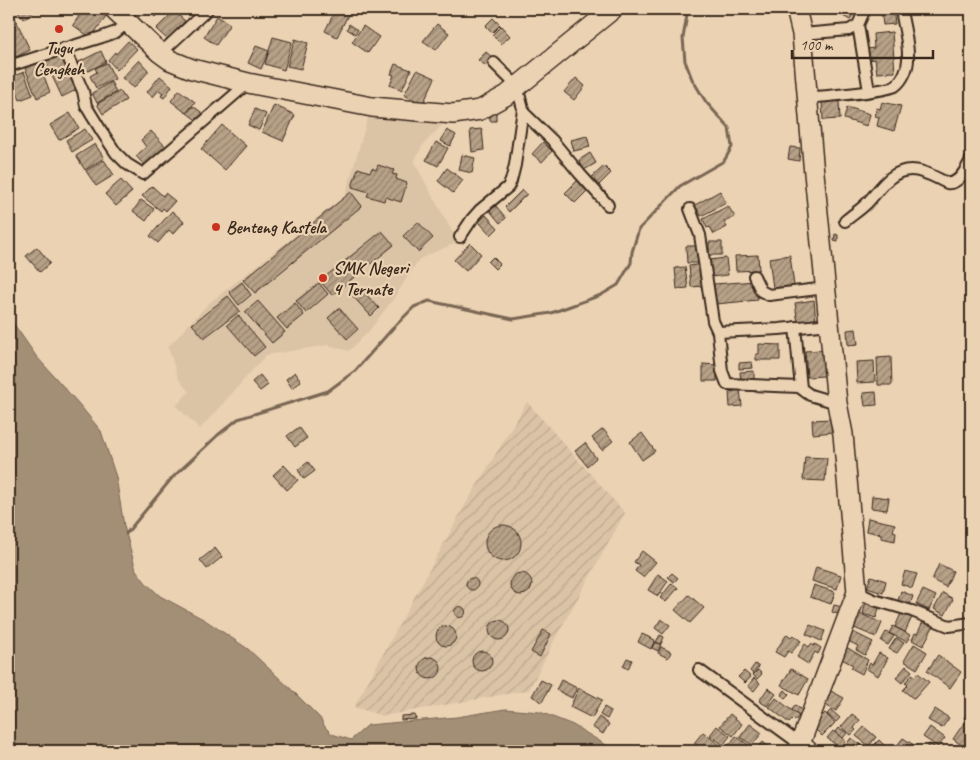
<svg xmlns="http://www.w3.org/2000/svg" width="980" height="760" font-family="Caveat,sans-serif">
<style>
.built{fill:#dbc3a6}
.industrial{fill:url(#industrial-furrows)}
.water{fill:#a38e76;stroke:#796653}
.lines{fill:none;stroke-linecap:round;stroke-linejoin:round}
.stream{stroke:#796653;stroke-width:3}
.building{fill:url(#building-hatch);stroke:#3b2a1e}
.street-casing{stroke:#3b2a1e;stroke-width:14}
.highway-casing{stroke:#3b2a1e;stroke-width:22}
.street{stroke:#ebd2b3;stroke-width:10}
.highway{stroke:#ebd2b3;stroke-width:19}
.poi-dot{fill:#c8321e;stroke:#ebd2b3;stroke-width:2}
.labels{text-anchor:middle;stroke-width:4.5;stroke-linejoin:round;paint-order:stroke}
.poi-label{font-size:18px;font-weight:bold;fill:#3b2a1e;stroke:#ebd2b3;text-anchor:start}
</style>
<defs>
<pattern id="industrial-furrows" width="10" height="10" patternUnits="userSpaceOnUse" patternTransform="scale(1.25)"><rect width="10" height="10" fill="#dbc3a6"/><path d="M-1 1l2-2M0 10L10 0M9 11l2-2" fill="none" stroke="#bda88e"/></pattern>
<pattern id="building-hatch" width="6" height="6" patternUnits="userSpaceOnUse" patternTransform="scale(1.25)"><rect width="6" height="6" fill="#b7a187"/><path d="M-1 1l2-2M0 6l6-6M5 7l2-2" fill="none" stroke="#96836e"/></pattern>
</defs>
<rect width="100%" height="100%" fill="#ebd2b3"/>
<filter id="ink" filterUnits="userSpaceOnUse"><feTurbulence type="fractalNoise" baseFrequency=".02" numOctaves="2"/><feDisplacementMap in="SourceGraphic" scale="10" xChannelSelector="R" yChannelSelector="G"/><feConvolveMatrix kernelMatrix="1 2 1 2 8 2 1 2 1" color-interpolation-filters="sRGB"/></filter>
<g filter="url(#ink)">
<path class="built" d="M 369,114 L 437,122 L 442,125 L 422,146 L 414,162 L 458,242 L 419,259 L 394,298 L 369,331 L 349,351 L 328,345 L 266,355 L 200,429 L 176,406 L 189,392 L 178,378 L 168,347 L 208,304 L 345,196 Z"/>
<path class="industrial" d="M 527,402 L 625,513 L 555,639 L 529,690 L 383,716 L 354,707 L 464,507 Z"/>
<path class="water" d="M 9,317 L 36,356 L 78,403 L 101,431 L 116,477 L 124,526 L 136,570 L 146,583 L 160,596 L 205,620 L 248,649 L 293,691 L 320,718 L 325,727 L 332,734 L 351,740 L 368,725 L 457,717 L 505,709 L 540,712 L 573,725 L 616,751 L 9,751 Z"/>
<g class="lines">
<path class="stream" d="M 126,534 L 172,478 L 218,435 L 238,419 L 328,391 L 355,371 L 393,328 L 414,307 L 429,301 L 513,319 L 551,313 L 601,295 L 618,285 L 631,263 L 632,252 L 639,229 L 680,186 L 724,161 L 732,147 L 729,128 L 706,102 L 692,79 L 685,61 L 683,38 L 688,9"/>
</g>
<path class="building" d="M 16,9 L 37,9 L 24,19 Z
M 80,9 L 101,9 L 108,13 L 91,38 L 73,25 L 79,16 L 76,14 Z
M 146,9 L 160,9 L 161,10 L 155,17 Z
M 336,9 L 349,13 L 337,37 L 325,31 Z
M 837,9 L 856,9 L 850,20 L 836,12 Z
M 893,9 L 895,24 L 883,25 L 881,10 Z
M 174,11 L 185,21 L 167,39 L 156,29 Z
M 14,16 L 30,50 L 16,57 L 9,42 L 9,19 Z
M 217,16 L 230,24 L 216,45 L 204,37 Z
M 493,18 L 500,25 L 492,33 L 485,26 Z
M 349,24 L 358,30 L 355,34 L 347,29 Z
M 437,24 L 449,33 L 436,50 L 423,41 Z
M 363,26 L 379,37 L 368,53 L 352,42 Z
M 501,26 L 510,36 L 501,44 L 492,35 Z
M 892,32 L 895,72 L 877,73 L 875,59 L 868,60 L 867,49 L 874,48 L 873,34 Z
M 273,37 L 292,42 L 284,70 L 265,64 Z
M 295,39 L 308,43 L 301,69 L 287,66 Z
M 128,41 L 137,49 L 117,70 L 108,60 L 115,52 L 116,54 Z
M 256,46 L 269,51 L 261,69 L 248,63 Z
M 101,51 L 106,62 L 80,75 L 75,64 Z
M 486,52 L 493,58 L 486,66 L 478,60 Z
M 62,53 L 78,89 L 62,97 L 45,61 Z
M 139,60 L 148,70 L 148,72 L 134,88 L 122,78 Z
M 39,63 L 50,92 L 37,98 L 25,68 Z
M 107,63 L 115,79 L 96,88 L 90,76 L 97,72 L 95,68 Z
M 395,64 L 411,70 L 402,90 L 390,85 L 394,75 L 391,74 Z
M 417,70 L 435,78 L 423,104 L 404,95 Z
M 24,72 L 33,95 L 20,100 L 11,77 Z
M 160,76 L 172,86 L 164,98 L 161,96 L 163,93 L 159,90 L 153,97 L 147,92 Z
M 576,78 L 585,86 L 574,100 L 564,92 Z
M 111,82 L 116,92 L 97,103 L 92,93 Z
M 179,90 L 195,102 L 186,113 L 171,101 Z
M 120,91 L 126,100 L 103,114 L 97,104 Z
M 839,101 L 840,119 L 823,120 L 822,102 Z
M 882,102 L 901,106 L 894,131 L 877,126 L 879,117 L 875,116 L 877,108 L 880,109 Z
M 274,105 L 295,115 L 283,141 L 262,132 Z
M 193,106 L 205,115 L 200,123 L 187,113 Z
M 847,107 L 870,114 L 867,126 L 844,119 Z
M 255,109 L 266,114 L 259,130 L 248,125 Z
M 490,112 L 496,112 L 496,121 L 490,121 Z
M 70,113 L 79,128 L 59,140 L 50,125 Z
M 222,125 L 246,146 L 225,170 L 201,149 Z
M 85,129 L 92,140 L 72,152 L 66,140 Z
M 482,129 L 484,150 L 472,152 L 470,130 Z
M 447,130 L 456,135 L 450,146 L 441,141 Z
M 151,131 L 167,148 L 146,167 L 136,156 L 146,147 L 141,140 Z
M 587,136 L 590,147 L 574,151 L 571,140 Z
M 436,142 L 448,148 L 438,166 L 426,160 Z
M 543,142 L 552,151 L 542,162 L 532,154 Z
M 95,144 L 104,158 L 85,170 L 76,156 Z
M 790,147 L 800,148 L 799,161 L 788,159 Z
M 590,153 L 596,163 L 584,170 L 579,160 Z
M 462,155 L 475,158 L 472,173 L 459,170 Z
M 104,160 L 114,175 L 96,186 L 86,171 Z
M 378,165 L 394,170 L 392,174 L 397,175 L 396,179 L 407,183 L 401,202 L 385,197 L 384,201 L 367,196 L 369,192 L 352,187 L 358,168 L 370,172 L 372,168 L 376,170 Z
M 604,166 L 611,173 L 597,187 L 589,180 Z
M 447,168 L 463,180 L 453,193 L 438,181 Z
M 579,179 L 589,189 L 575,203 L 565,193 Z
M 121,180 L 132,192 L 116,206 L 105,194 Z
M 152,186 L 163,196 L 165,193 L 175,201 L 166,211 L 163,208 L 161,211 L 142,196 Z
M 522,190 L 527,194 L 509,212 L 505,207 Z
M 720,191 L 726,203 L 701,216 L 695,205 Z
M 351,192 L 362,206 L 255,293 L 243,280 Z
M 141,200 L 154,209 L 146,221 L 133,211 Z
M 496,206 L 506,218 L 500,223 L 490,211 Z
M 728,206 L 735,217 L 724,222 L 727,227 L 714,234 L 710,227 L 707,228 L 703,219 Z
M 172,211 L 184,222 L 173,234 L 169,230 L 158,243 L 150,236 Z
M 486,215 L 498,228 L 491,235 L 479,222 Z
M 418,222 L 433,238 L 418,252 L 403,236 Z
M 382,231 L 394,245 L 332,295 L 320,281 Z
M 835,234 L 838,235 L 838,242 L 834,241 Z
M 709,242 L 722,242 L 722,255 L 709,255 Z
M 470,243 L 481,254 L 466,271 L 454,260 Z
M 686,246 L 698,246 L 699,263 L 687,263 Z
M 37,247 L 50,263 L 40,272 L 26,256 Z
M 758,255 L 759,270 L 736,271 L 735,256 Z
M 790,255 L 794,286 L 773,288 L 769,258 Z
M 493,257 L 500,264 L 495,269 L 488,262 Z
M 726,258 L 728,275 L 711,277 L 709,260 Z
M 702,264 L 705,286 L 691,287 L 689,266 Z
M 685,267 L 688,288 L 677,289 L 675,268 Z
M 756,281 L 758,300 L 716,304 L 714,284 Z
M 242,282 L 251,295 L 239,305 L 229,292 Z
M 319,283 L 328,294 L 306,313 L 296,301 Z
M 356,284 L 379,308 L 371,316 L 348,291 Z
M 228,296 L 240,311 L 204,338 L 192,324 Z
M 814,300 L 816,322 L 798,324 L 795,303 Z
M 258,301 L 285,332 L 272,343 L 245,312 Z
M 295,303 L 304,315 L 287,329 L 277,318 Z
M 339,308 L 358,329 L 347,339 L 328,318 Z
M 238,315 L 265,347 L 254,356 L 227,325 Z
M 856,329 L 858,344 L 848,345 L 847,330 Z
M 759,344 L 780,345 L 780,360 L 756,360 L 756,354 L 759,354 Z
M 822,350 L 824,376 L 807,377 L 805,351 Z
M 891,357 L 892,385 L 878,385 L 877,358 Z
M 874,361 L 875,382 L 857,383 L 856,362 Z
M 752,362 L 753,368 L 739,369 L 739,363 Z
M 703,364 L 717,365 L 717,381 L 703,381 Z
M 754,371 L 754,381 L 741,382 L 740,372 Z
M 295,372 L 301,381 L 292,388 L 286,379 Z
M 260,375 L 268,385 L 260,391 L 252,382 Z
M 740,390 L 742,406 L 730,407 L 729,392 Z
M 876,392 L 877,405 L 865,406 L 863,393 Z
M 832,419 L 833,432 L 813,434 L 812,420 Z
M 299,427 L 307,438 L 295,447 L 287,436 Z
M 603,429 L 613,441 L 602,450 L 592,438 Z
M 642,433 L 655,451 L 642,460 L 630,442 Z
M 585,443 L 596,458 L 587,466 L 575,451 Z
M 805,457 L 827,458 L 825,481 L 803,480 Z
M 308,462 L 315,471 L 304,479 L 298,470 Z
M 284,465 L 298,480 L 287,490 L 273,475 Z
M 872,496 L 889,498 L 887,510 L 871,508 Z
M 868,518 L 895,524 L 893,531 L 896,532 L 895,541 L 881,538 L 881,534 L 866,531 Z
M485 543a18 18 0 1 1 36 0a18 18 0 1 1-36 0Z
M 215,548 L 222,557 L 207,569 L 200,560 Z
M 642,551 L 656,562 L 643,577 L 635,571 L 639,565 L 634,562 Z
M 939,564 L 953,571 L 946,587 L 932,580 Z
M 816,567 L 841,575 L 837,589 L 812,581 Z
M 905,571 L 917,574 L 912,588 L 901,584 Z
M 672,573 L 678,578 L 674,582 L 668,577 Z
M510 584a11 11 0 1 1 22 0a11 11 0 1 1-22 0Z
M 658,574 L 668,581 L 658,596 L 648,590 Z
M 871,576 L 886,581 L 883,593 L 867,588 Z
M466 584a6 6 0 1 1 12 0a6 6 0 1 1-12 0Z
M 672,583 L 678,588 L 666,602 L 660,598 Z
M 814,585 L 835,592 L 831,604 L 810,597 Z
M 923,590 L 936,596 L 929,610 L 916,604 Z
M 901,591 L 913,596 L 909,608 L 897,604 Z
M 943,593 L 953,599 L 945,615 L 934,609 Z
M 689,595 L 704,608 L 690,623 L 675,610 Z
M 866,601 L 880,605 L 876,618 L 863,614 Z
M 834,605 L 846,608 L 844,616 L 832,612 Z
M454.5 612a5.5 5.5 0 1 1 11 0a5.5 5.5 0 1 1-11 0Z
M 903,609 L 914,613 L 905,632 L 895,627 Z
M 858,613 L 882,623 L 876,637 L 852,627 Z
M 661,619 L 670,625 L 663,634 L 655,628 Z
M489 630a10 10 0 1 1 20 0a10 10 0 1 1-20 0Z
M 924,620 L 934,625 L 923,646 L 912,640 L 915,633 L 917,634 Z
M 810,625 L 825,631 L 821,641 L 806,634 Z
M436 636a10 10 0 1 1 20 0a10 10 0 1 1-20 0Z
M 893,626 L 910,635 L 907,642 L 889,633 Z
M 543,630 L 551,634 L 540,657 L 531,652 Z
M 851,631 L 873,642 L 865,655 L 856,650 L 858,646 L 846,640 Z
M 886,632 L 894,636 L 888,645 L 881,641 Z
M 642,634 L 655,640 L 651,649 L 638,642 Z
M 787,634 L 791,637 L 793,635 L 801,641 L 791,653 L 788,651 L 784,657 L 775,652 Z
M 660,635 L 664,637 L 661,644 L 656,642 Z
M 896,638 L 904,643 L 897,653 L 889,649 Z
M 655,642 L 661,645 L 658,651 L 652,648 Z
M 805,644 L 809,647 L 811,644 L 814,646 L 815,644 L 821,648 L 818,654 L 815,652 L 808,664 L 797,657 Z
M 914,644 L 927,652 L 917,669 L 904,661 Z
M 661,647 L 671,652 L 668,658 L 658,653 Z
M 846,647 L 868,660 L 862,674 L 851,668 L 853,665 L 840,658 Z
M472 661a10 10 0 1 1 20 0a10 10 0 1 1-20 0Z
M 879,653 L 888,658 L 878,676 L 867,669 L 870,663 L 872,665 Z
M 938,655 L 961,672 L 950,688 L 927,671 Z
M419 668a11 11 0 1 1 22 0a11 11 0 1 1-22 0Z
M 627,658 L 632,660 L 628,669 L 623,666 Z
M 755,664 L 759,667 L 753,674 L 750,671 Z
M 906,666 L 912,671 L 902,683 L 896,678 Z
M 791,669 L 808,679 L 799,695 L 781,685 Z
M 758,670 L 762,674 L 757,679 L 753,675 Z
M 744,671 L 751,677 L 745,683 L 738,677 Z
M 918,673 L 929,682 L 914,699 L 903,690 L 908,685 L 905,683 L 912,674 L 915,676 Z
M 754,678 L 760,683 L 754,691 L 748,686 Z
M 541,680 L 551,685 L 542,702 L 532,696 Z
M 561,680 L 577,688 L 572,698 L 556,690 Z
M 579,688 L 602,700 L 592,718 L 570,707 Z
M 768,688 L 776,694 L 767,706 L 759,701 Z
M 827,689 L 844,698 L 836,711 L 820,702 Z
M 785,690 L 789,694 L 785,698 L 781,695 Z
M 776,698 L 799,716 L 795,721 L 793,719 L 789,723 L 769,707 Z
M 795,705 L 803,711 L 799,716 L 792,710 Z
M 604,707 L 611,711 L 607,719 L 600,715 Z
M 935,709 L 949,718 L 942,728 L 928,720 Z
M 831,710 L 840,718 L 836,722 L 827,714 Z
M 825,713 L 835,723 L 822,736 L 812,726 Z
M 967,713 L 971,716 L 971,737 L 964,747 L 953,739 L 966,720 L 964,718 Z
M 730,714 L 742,724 L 733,736 L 720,726 Z
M 852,714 L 860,720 L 854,728 L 856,730 L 851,735 L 841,727 Z
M 415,715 L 416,719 L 401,720 L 401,716 Z
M 599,717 L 609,724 L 603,734 L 592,727 Z
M 750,724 L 762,733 L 752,745 L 740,737 Z
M 717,726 L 730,736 L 723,745 L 710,735 Z
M 864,727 L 876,737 L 869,746 L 856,736 Z
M 930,727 L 945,738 L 938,747 L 923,737 Z
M 839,728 L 847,733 L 843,738 L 836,732 Z
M 833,731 L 846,741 L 840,748 L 827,738 Z
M 703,732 L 726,750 L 725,751 L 705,751 L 694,743 Z
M 736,736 L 751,747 L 747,751 L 742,751 L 736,746 L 734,749 L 729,745 Z
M 851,738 L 865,747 L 862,751 L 842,751 Z
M 903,738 L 917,747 L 914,751 L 901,751 L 895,748 Z
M 879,740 L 890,751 L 874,751 L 871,748 Z
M 763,742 L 770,748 L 767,751 L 755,751 Z
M 929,744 L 941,751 L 925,751 Z
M 790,746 L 796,751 L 786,751 Z"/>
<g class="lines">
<g class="street-casing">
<path id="street" d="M 858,25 L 869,91
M 802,34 L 849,30 L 858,25 L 865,9
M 64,48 L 83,91 L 86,106 L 102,132 L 116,153 L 127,164 L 143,174 L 248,83
M 161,53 L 208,9
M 9,66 L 102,37 L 116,32 L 127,23
M 807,98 C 823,96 885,92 895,86 C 903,80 908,68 908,59 C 909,42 903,25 901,9
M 523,112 L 552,140 L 580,174 L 608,205
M 690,209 L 700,235 L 713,321 L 718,332 L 779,329 L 830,324
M 845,221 C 852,215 860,210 866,204 C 879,191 890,170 911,170 C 924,170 936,178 947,183 C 959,185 966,169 971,160
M 460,237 L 472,219 L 480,210 L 508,187 L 511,181 L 515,165 L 523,109 L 517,86 L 494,63
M 754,276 L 761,291 L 769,295 L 826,288
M 795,327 L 801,388
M 718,332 L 722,371 L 727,384 L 799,387 L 810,395 L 837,403
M 857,592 L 874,600 L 912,611 L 949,626 L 971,623
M 699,670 L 800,744"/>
</g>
<g class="highway-casing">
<path id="highway" d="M 114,9 L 159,52 L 170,60 L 192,69 L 248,83 L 372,107 L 453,114 L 480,110 L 507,95 L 613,9
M 796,9 L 802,34 L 813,163 L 837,403 L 843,434 L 857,592 L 800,744 L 808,751"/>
</g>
<use href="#street" class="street"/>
<use href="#highway" class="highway"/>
</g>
</g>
<g class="poi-dot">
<circle cx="59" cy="29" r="5"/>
<circle cx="216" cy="227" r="5"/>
<circle cx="323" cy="278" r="5"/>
</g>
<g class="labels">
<g class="poi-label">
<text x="59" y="54" text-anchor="middle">Tugu<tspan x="59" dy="21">Cengkeh</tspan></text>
<text x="226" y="233">Benteng Kastela</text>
<text x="333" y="274">SMK Negeri<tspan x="333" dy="21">4 Ternate</tspan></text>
</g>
</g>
<rect width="980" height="760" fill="none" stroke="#ebd2b3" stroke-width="30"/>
<rect x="15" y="15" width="950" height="730" fill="none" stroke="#3b2a1e" stroke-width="2" filter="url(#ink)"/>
<path d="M792 50v8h141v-8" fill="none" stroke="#3b2a1e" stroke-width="2.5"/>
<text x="800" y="50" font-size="15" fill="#3b2a1e" stroke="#ebd2b3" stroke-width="4" paint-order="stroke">100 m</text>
</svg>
